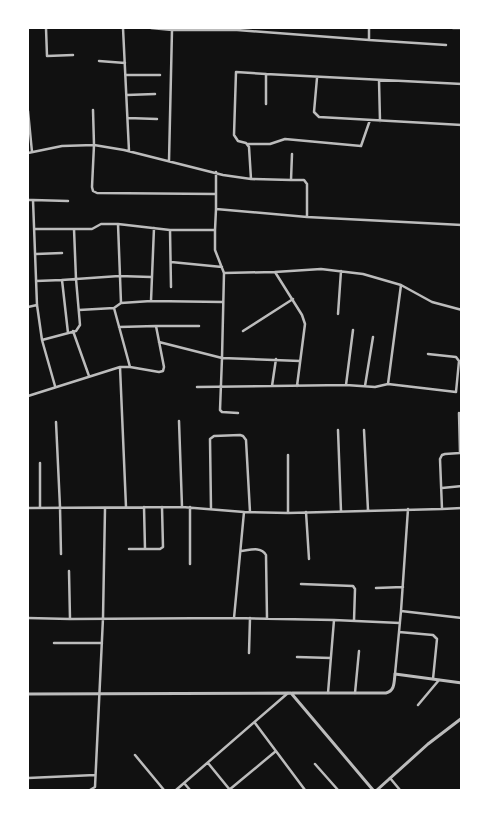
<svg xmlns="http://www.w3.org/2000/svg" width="489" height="818" font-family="Overpass,sans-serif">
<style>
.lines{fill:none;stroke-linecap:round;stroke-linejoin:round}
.minor{stroke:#bcbcbc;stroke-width:2.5}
.tertiary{stroke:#bcbcbc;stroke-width:3}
</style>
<rect width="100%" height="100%" fill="#111"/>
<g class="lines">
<path class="minor" d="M 46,28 L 47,56 L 73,55
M 123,28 L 129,151
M 151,28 L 172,30 L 237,30
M 237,28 L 237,30 L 369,40
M 369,28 L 369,40 L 446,45
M 453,28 L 462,28
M 99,61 L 125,63
M 266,74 L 462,84
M 126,75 L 160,75
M 317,78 L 314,112 L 319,117 L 462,125
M 379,80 L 380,121
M 127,95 L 155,94
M 93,110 L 94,145 L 92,187 L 93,191 L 97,193 L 216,194
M 28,111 L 32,152
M 128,118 L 157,119
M 248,144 L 270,144 L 285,139 L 361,146 L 370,120
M 28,153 L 62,146 L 94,145 L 124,150 L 223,175 L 251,179 L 249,147 L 246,143 L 238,141 L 234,135 L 236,72 L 266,74 L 266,104
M 292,154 L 291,180 L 304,180 L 307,184 L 307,217
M 169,161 L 172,30
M 216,172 L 216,209
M 251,179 L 291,180
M 28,200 L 33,200 L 37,305 L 42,340 L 55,386
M 33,200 L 68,201
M 118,224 L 121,303 L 151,301
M 154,228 L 151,301 L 223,302
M 35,229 L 92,229 L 101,224 L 118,224 L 170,230 L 215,230 L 216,209 L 307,217 L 462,225
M 170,230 L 171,287
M 215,230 L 215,250 L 224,273 L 222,358 L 300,361
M 36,254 L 62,253
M 171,262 L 222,267
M 224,273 L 275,272
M 62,280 L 119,276 L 151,277
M 36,281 L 62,280 L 68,333
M 28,307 L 37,305
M 79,310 L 114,308 L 121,303
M 338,314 L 341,271
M 156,326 L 199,326
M 119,327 L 156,326 L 164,367 L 163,371 L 159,372 L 130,367
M 73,331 L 89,376
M 243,331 L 293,299
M 42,340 L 76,331 L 80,325 L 76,279 L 74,229
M 159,342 L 222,358 L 220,410 L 222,412 L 238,413
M 120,367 L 126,507
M 388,384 L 456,392 L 459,361 L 456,357 L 428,354
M 346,385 L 375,387 L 388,384 L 401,285
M 272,386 L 276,359
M 297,386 L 305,324 L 302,315 L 275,272 L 321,269 L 363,274 L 401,285 L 432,302 L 462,310
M 365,386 L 373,337
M 197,387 L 346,385 L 353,330
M 28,396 L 120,367 L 130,367 L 114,308
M 459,413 L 460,453 L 445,454 L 442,455 L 440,459 L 442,509 L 462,508
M 179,421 L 182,507
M 56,422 L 60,507 L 61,554
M 338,430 L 341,511
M 364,430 L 368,510
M 40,463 L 40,508
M 442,488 L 462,486
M 144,507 L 145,549
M 190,507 L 190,564
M 28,508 L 182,507 L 244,512 L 288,513 L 442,509
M 211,509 L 210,439 L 214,436 L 240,435 L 243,436 L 246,440 L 250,512
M 244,512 L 234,618 L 334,620 L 328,693
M 306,512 L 309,559
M 288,513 L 288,455
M 129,549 L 160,549 L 163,547 L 162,507
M 241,551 C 250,550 261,546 266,555 L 267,618
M 69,571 L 70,619 L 234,618
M 301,584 L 353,586 L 355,589 L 354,621
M 376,588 L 403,587
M 401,611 L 462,618
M 28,618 L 70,619
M 334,620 L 400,623
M 399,632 L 433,635 L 437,639 L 433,679
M 54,643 L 102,643
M 249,653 L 250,618
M 297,657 L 331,658
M 395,674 L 401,611 L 408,509
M 355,693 L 359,651
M 418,705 L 439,680
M 255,723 L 305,790
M 135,755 L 164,790
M 208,763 L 230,790
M 315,764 L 338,790
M 28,778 L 95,775
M 390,778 L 400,790
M 184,783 L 190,790
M 90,790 L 95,787 L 103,618 L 105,509
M 176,790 L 288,693
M 229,790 L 276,751"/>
<path class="tertiary" d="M 292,693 L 386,693 C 395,691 394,682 395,674 L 462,683
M 28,694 L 291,693 L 373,790
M 377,790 L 428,744 L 462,718"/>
</g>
<rect width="489" height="818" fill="none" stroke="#ffffff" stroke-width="58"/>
</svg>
